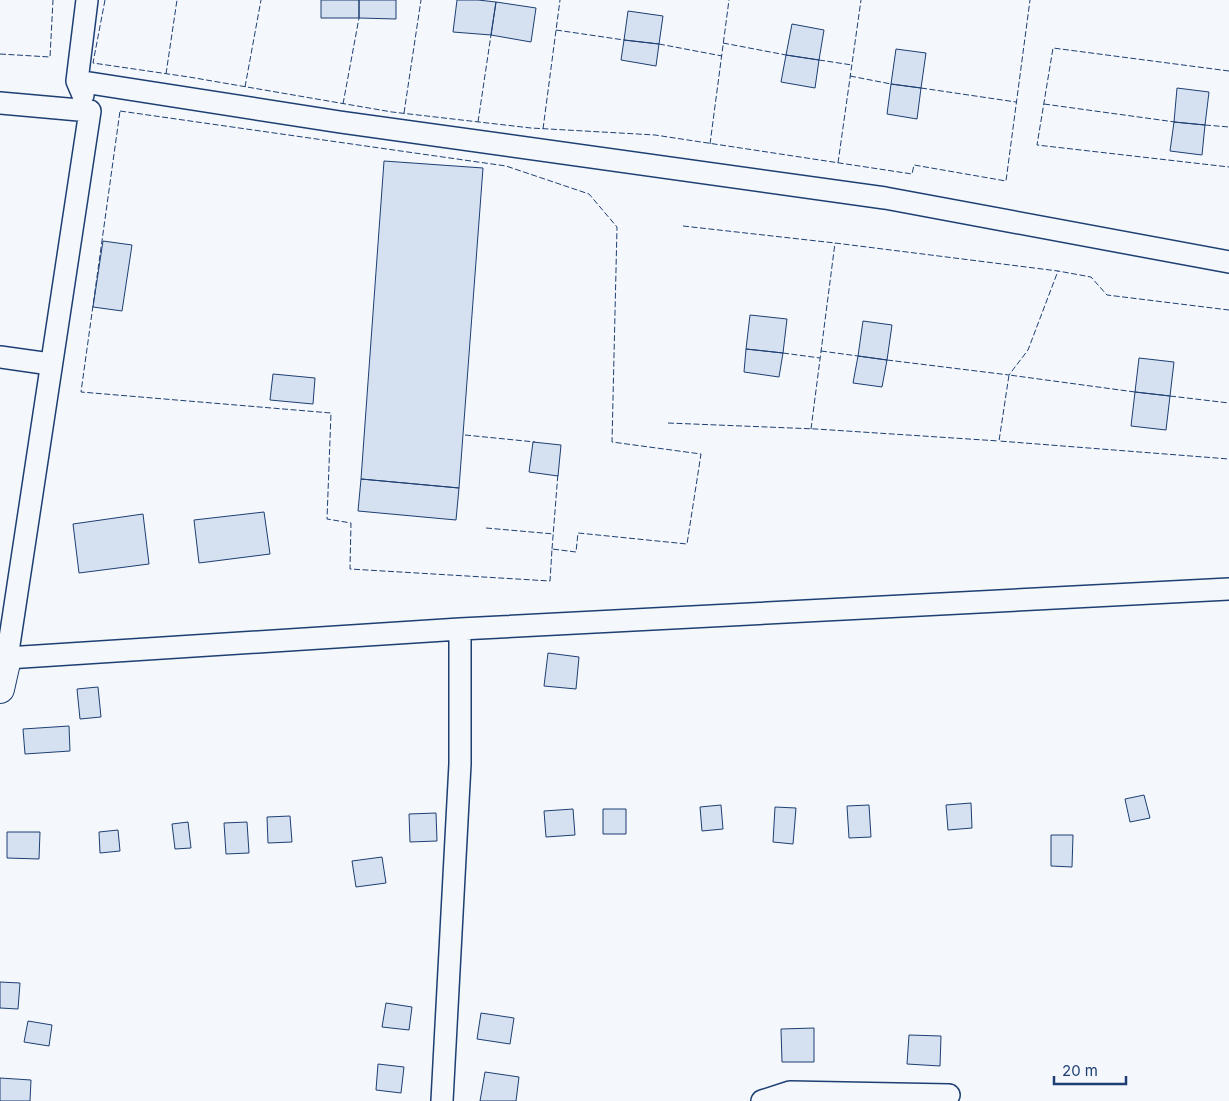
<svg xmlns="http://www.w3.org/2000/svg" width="1229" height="1101" font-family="Inter,sans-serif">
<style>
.building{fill:#d5e0f0;stroke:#1d3f73}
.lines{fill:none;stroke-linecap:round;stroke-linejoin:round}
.minor-casing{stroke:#1d3f73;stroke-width:24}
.tertiary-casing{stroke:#1d3f73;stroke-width:30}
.minor{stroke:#f4f7fb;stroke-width:21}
.tertiary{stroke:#f4f7fb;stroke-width:28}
.fence{stroke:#1d3f73;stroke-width:1;stroke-dasharray:6 2.5;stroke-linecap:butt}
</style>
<rect width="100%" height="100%" fill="#f4f7fb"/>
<path class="building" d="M 321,0 L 359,0 L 359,18 L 321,18 Z
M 359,0 L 396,0 L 396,19 L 359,18 Z
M 457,0 L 478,0 L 496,2 L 491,35 L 453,32 Z
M 496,2 L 536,8 L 531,42 L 491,35 Z
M 628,11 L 663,16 L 659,44 L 624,40 Z
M 792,24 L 824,30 L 819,60 L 786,55 Z
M 624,40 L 659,44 L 656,66 L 621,60 Z
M 896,49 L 926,53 L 921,88 L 891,84 Z
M 786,55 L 819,60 L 815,88 L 781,82 Z
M 891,84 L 921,88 L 917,119 L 887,114 Z
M 1177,88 L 1209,92 L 1205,125 L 1174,122 Z
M 1174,122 L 1205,125 L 1202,155 L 1170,151 Z
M 384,161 L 483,168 L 459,488 L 361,479 Z
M 103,241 L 132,245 L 122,311 L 93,307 Z
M 750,315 L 787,319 L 783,353 L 746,349 Z
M 863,321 L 892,325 L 887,360 L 858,356 Z
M 746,349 L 783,353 L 779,377 L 744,372 Z
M 858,356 L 887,360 L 882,387 L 853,383 Z
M 1139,358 L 1174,362 L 1170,396 L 1135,392 Z
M 273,374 L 315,378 L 313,404 L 270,400 Z
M 1135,392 L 1170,396 L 1166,430 L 1131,426 Z
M 533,442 L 561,445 L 558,476 L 529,472 Z
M 361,479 L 459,488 L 456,520 L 358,511 Z
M 264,512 L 270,554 L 199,563 L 194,520 Z
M 143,514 L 149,564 L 79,573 L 73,524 Z
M 548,653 L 579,657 L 576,689 L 544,686 Z
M 98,687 L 101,717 L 80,719 L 77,689 Z
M 69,726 L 70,751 L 25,754 L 23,729 Z
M 1144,795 L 1150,818 L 1130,822 L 1125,799 Z
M 971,803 L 972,828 L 948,830 L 946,805 Z
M 721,805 L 723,829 L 702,831 L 700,807 Z
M 869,805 L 871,837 L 849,838 L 847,806 Z
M 775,807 L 796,808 L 793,844 L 773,842 Z
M 573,809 L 575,835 L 546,837 L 544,811 Z
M 603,809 L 626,809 L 626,834 L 603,834 Z
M 436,813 L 437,841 L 410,842 L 409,814 Z
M 290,816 L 292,842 L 268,843 L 267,817 Z
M 188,822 L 191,848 L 175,849 L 172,824 Z
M 247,822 L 249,853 L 226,854 L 224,823 Z
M 118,830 L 120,851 L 100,853 L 99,832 Z
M 7,832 L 40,832 L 39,859 L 7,858 Z
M 1051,835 L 1073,835 L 1072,867 L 1051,866 Z
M 382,857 L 386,883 L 356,887 L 352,861 Z
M 0,982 L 20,983 L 18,1009 L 0,1008 Z
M 386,1003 L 412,1007 L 409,1030 L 382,1027 Z
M 481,1013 L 514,1018 L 510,1044 L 477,1039 Z
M 28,1021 L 52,1025 L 49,1046 L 24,1042 Z
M 814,1028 L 814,1062 L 782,1062 L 781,1029 Z
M 909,1035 L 941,1036 L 940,1066 L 907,1064 Z
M 378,1064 L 404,1067 L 401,1093 L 376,1090 Z
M 485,1072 L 519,1077 L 516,1101 L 480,1101 Z
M 0,1078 L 31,1080 L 30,1101 L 0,1101 Z"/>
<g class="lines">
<g class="minor-casing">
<path id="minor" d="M 77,81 L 340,122 L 885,198 L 1229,262
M 83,95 L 77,81 L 87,0
M 0,103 L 90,111 L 7,658 L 460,629 L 1229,589
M 0,357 L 50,364
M 442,1101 L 460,764 L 460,629
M 762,1101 L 790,1092 L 949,1095"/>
</g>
<g class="tertiary-casing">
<path id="tertiary" d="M 0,657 L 7,658 L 0,689"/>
</g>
<use href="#minor" class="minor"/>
<use href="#tertiary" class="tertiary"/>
<path class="fence" d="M 105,0 L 93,63 L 189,77 L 392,112 L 531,128 L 655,135 L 912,174 L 914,165 L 1006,181 L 1030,0
M 556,30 L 624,40
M 723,43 L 786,55
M 659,44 L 722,56
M 0,54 L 50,57 L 53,0
M 819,60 L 852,65
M 1229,71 L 1053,48 L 1037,145 L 1229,167
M 166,74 L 177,0
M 850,76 L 891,84
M 245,87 L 261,0
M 921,88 L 1016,102
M 343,104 L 359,18
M 1044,104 L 1175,122
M 120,111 L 506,166 L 589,194 L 617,227 L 612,442 L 701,454 L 687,544 L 578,533 L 576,552 L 552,549 L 550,581 L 350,569 L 351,523 L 327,519 L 331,413 L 81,392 Z
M 404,113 L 421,0
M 478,122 L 491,35
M 1205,125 L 1229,127
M 543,129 L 560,0
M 710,144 L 729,0
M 838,163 L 861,0
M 683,226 L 835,243 L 1058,271 L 1091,277 L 1107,295 L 1229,310
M 821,351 L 858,356
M 783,353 L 820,358
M 887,360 L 1009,375 L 1028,350 L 1058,271
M 1135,392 L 1009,375 L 999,441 L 1229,459
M 1170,396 L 1229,403
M 668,423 L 816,429 L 999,441
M 811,429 L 835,243
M 465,435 L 535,442
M 486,528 L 554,534
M 552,549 L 558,473"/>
</g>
<path d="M1054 1076v8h72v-8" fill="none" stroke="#1d3f73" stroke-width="2.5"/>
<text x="1062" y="1076" font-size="15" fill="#1d3f73" stroke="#f4f7fb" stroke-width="4" paint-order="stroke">20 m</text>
</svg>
